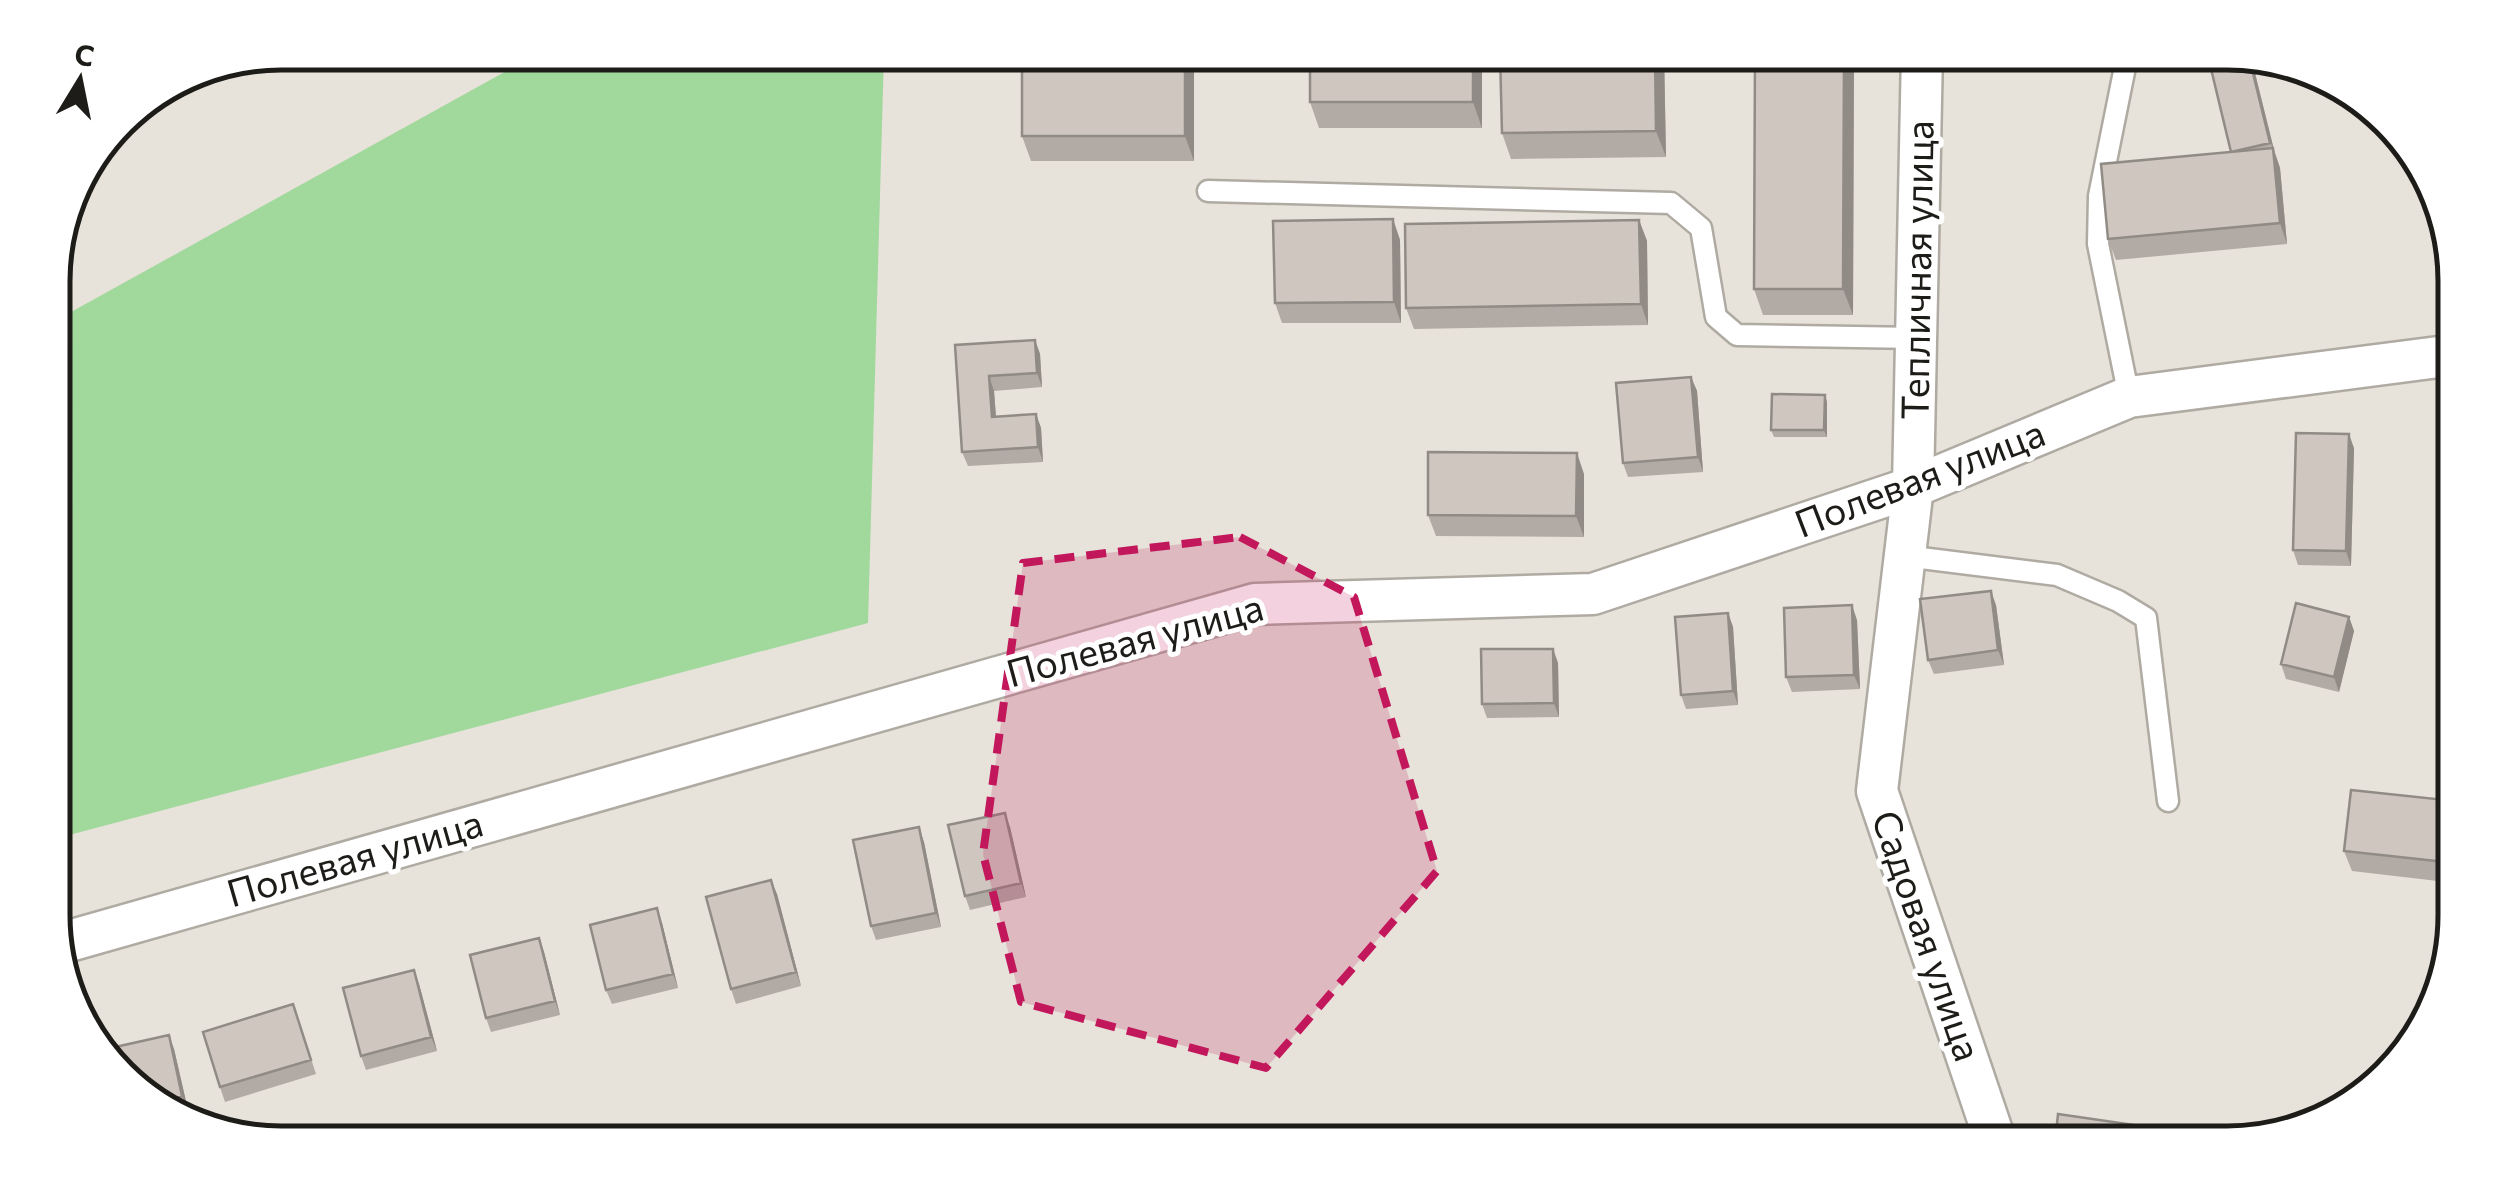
<svg xmlns="http://www.w3.org/2000/svg" width="2508" height="1196" font-family="Commissioner,sans-serif">
<style>
.green{fill:#a1d89c}
.lines{fill:none;stroke-linecap:round;stroke-linejoin:round}
.service-casing{stroke:#afaaa2;stroke-width:25}
.minor-casing{stroke:#afaaa2;stroke-width:45}
.service{stroke:#fff;stroke-width:20}
.minor{stroke:#fff;stroke-width:40}
.wall{fill:#b2aaa5}
.shaded-wall{fill:#918b86}
.building{fill:#cfc6c0;stroke:#918b86;stroke-width:2.5}
.marked{fill:#c2185b;fill-opacity:0.2;stroke:#c2185b;stroke-width:8;stroke-dasharray:20 12;stroke-linejoin:round}
.labels{text-anchor:middle;stroke-width:10;stroke-linejoin:round;paint-order:stroke}
.street-label{font-size:38px;fill:#1e1c19;stroke:#fff}
.rim{fill:none;stroke:#1e1c19;stroke-width:5}
</style>
<rect width="100%" height="100%" fill="#e7e2da"/>
<path class="green" d="M 539,53 L 884,53 L 868,623 L 54,839 L 53,322 Z"/>
<g class="lines">
<g class="service-casing">
<path id="service" d="M 2128,52 L 2099,196 L 2098,244 L 2129,397
M 1208,191 L 1671,203 L 1701,228 L 1716,317 L 1737,335 L 1918,338
M 1905,556 L 2057,575 L 2118,601 L 2146,618 L 2168,801
M 2450,684 L 2451,244"/>
</g>
<g class="minor-casing">
<path id="minor" d="M 1922,52 L 1913,487 L 1877,791 L 1996,1143
M 55,945 L 1255,604 L 1593,594 L 1913,487 L 2129,397 L 2454,355"/>
</g>
<use href="#service" class="service"/>
<use href="#minor" class="minor"/>
</g>
<path class="wall" d="M 1194,52 L 1194,161 L 1031,161 L 1022,136 Z
M 1310,52 L 1482,52 L 1482,128 L 1319,128 L 1310,102 Z
M 1664,52 L 1666,157 L 1511,159 L 1502,133 Z
M 1755,52 L 1854,52 L 1853,315 L 1763,315 L 1754,289 Z
M 2227,52 L 2251,57 L 2274,150 L 2280,168 L 2287,244 L 2116,260 L 2108,239 L 2231,152 Z
M 1393,219 L 1400,240 L 1401,323 L 1282,323 L 1275,303 Z
M 1639,220 L 1647,241 L 1648,325 L 1414,329 L 1406,308 Z
M 1035,340 L 1040,354 L 1042,387 L 994,391 L 996,417 L 1036,414 L 1041,428 L 1043,462 L 968,466 L 962,452 L 955,345 Z
M 1691,377 L 1697,391 L 1703,472 L 1628,477 L 1623,463 Z
M 1825,395 L 1827,402 L 1827,437 L 1774,437 L 1771,430 Z
M 2354,448 L 2351,566 L 2298,565 L 2293,550 Z
M 1584,474 L 1584,537 L 1436,536 L 1428,515 Z
M 1996,605 L 2004,665 L 1934,674 L 1928,660 Z
M 1728,613 L 1733,627 L 1738,705 L 1686,709 L 1681,695 Z
M 2349,617 L 2354,631 L 2339,692 L 2286,679 L 2281,664 Z
M 1857,620 L 1860,689 L 1792,692 L 1786,677 Z
M 1553,649 L 1558,663 L 1559,717 L 1487,718 L 1482,704 Z
M 2455,801 L 2455,883 L 2352,871 L 2344,851 Z
M 1010,827 L 1026,897 L 970,910 L 965,896 Z
M 924,842 L 941,927 L 876,940 L 871,926 Z
M 777,894 L 801,986 L 736,1004 L 731,989 Z
M 662,923 L 678,988 L 612,1004 L 606,990 Z
M 544,952 L 560,1015 L 491,1032 L 486,1018 Z
M 419,984 L 437,1051 L 366,1070 L 361,1056 Z
M 298,1019 L 316,1074 L 225,1102 L 220,1087 Z
M 174,1049 L 188,1110 L 176,1113 L 104,1057 Z"/>
<path class="shaded-wall" d="M 1185,52 L 1194,52 L 1194,161 L 1185,136 Z
M 1473,52 L 1482,52 L 1482,128 L 1473,102 Z
M 1655,52 L 1664,52 L 1666,157 L 1656,131 Z
M 1844,52 L 1854,52 L 1853,315 L 1843,289 Z
M 2249,57 L 2251,57 L 2274,150 L 2280,168 L 2287,244 L 2280,223 L 2273,151 Z
M 1393,219 L 1400,240 L 1401,323 L 1394,302 Z
M 1639,220 L 1647,241 L 1648,325 L 1641,304 Z
M 1035,340 L 1040,354 L 1042,387 L 1037,373 Z
M 989,376 L 994,391 L 997,431 L 992,417 Z
M 1691,377 L 1697,391 L 1703,472 L 1698,457 Z
M 1825,395 L 1827,402 L 1827,437 L 1824,430 Z
M 1036,414 L 1041,428 L 1043,462 L 1038,447 Z
M 2349,434 L 2354,448 L 2351,566 L 2346,551 Z
M 1577,453 L 1584,474 L 1584,537 L 1576,516 Z
M 1991,591 L 1996,605 L 2004,665 L 1998,650 Z
M 1852,605 L 1857,620 L 1860,689 L 1854,675 Z
M 1728,613 L 1733,627 L 1738,705 L 1733,691 Z
M 2349,617 L 2354,631 L 2339,692 L 2334,677 Z
M 1553,649 L 1558,663 L 1559,717 L 1554,703 Z
M 1005,813 L 1010,827 L 1026,897 L 1021,883 Z
M 919,827 L 924,842 L 941,927 L 936,913 Z
M 771,880 L 777,894 L 801,986 L 796,972 Z
M 657,908 L 662,923 L 678,988 L 673,974 Z
M 539,938 L 544,952 L 560,1015 L 555,1001 Z
M 414,970 L 419,984 L 437,1051 L 431,1037 Z
M 169,1035 L 174,1049 L 188,1110 L 182,1096 Z
M 2141,1126 L 2146,1140 L 2146,1143 L 2138,1143 Z"/>
<path class="building" d="M 1022,52 L 1185,52 L 1185,136 L 1022,136 Z
M 1310,52 L 1473,52 L 1473,102 L 1310,102 Z
M 1500,52 L 1655,52 L 1656,131 L 1502,133 Z
M 1755,52 L 1844,52 L 1843,289 L 1754,289 Z
M 2207,52 L 2227,52 L 2249,57 L 2270,143 L 2231,152 Z
M 2273,148 L 2280,223 L 2108,239 L 2101,164 Z
M 1393,219 L 1394,302 L 1275,303 L 1273,221 Z
M 1639,220 L 1641,304 L 1406,308 L 1405,224 Z
M 1035,340 L 1037,373 L 989,376 L 992,417 L 1036,414 L 1038,447 L 962,452 L 955,345 Z
M 1691,377 L 1698,457 L 1623,463 L 1616,383 Z
M 1772,394 L 1825,395 L 1824,430 L 1771,430 Z
M 2296,433 L 2349,434 L 2346,551 L 2293,550 Z
M 1428,452 L 1577,453 L 1576,516 L 1428,515 Z
M 1991,591 L 1998,650 L 1928,660 L 1920,599 Z
M 2296,603 L 2349,617 L 2334,677 L 2281,664 Z
M 1852,605 L 1854,675 L 1786,677 L 1784,608 Z
M 1728,613 L 1733,691 L 1681,695 L 1675,617 Z
M 1481,649 L 1553,649 L 1554,703 L 1482,704 Z
M 2351,790 L 2455,801 L 2455,863 L 2344,851 Z
M 1005,813 L 1021,883 L 965,896 L 948,825 Z
M 919,827 L 936,913 L 871,926 L 853,840 Z
M 771,880 L 796,972 L 731,989 L 706,897 Z
M 657,908 L 673,974 L 606,990 L 590,925 Z
M 539,938 L 555,1001 L 486,1018 L 470,955 Z
M 414,970 L 431,1037 L 361,1056 L 343,988 Z
M 293,1004 L 311,1060 L 220,1087 L 203,1032 Z
M 169,1035 L 182,1096 L 161,1101 L 104,1057 L 102,1050 Z
M 2058,1114 L 2141,1126 L 2138,1143 L 2055,1143 Z"/>
<path class="marked" d="M 1240,537 L 1354,597 L 1437,871 L 1266,1068 L 1021,1002 L 983,854 L 1023,563 Z"/>
<g class="labels">
<g class="street-label">
<text transform="translate(1918 270) rotate(-89)" y="13">Тепличная улица</text>
<text transform="translate(1920 479) rotate(-21)" y="13">Полевая улица</text>
<text transform="translate(1135 641) rotate(-15)" y="13">Полевая улица</text>
<text transform="translate(355 859) rotate(-16)" y="13">Полевая улица</text>
<text transform="translate(1926 936) rotate(71)" y="13">Садовая улица</text>
</g>
</g>
<path d="M0 0H2508V1196H0ZM281 70H2227A211 211 0 0 1 2438 281V915A211 211 0 0 1 2227 1126H281A211 211 0 0 1 70 915V281A211 211 0 0 1 281 70Z" fill="#fff" fill-rule="evenodd"/>
<path class="rim" d="M281 70H2227A211 211 0 0 1 2438 281V915A211 211 0 0 1 2227 1126H281A211 211 0 0 1 70 915V281A211 211 0 0 1 281 70Z"/>
<g transform="translate(80 80) rotate(10)" stroke="#ffffff" stroke-width="8" paint-order="stroke">
<path d="M0-8L18 38L0 25L-18 38Z" fill="#1e1c19"/>
<text y="-15" font-size="28" font-weight="bold" text-anchor="middle" fill="#1e1c19">С</text>
</g>
</svg>
